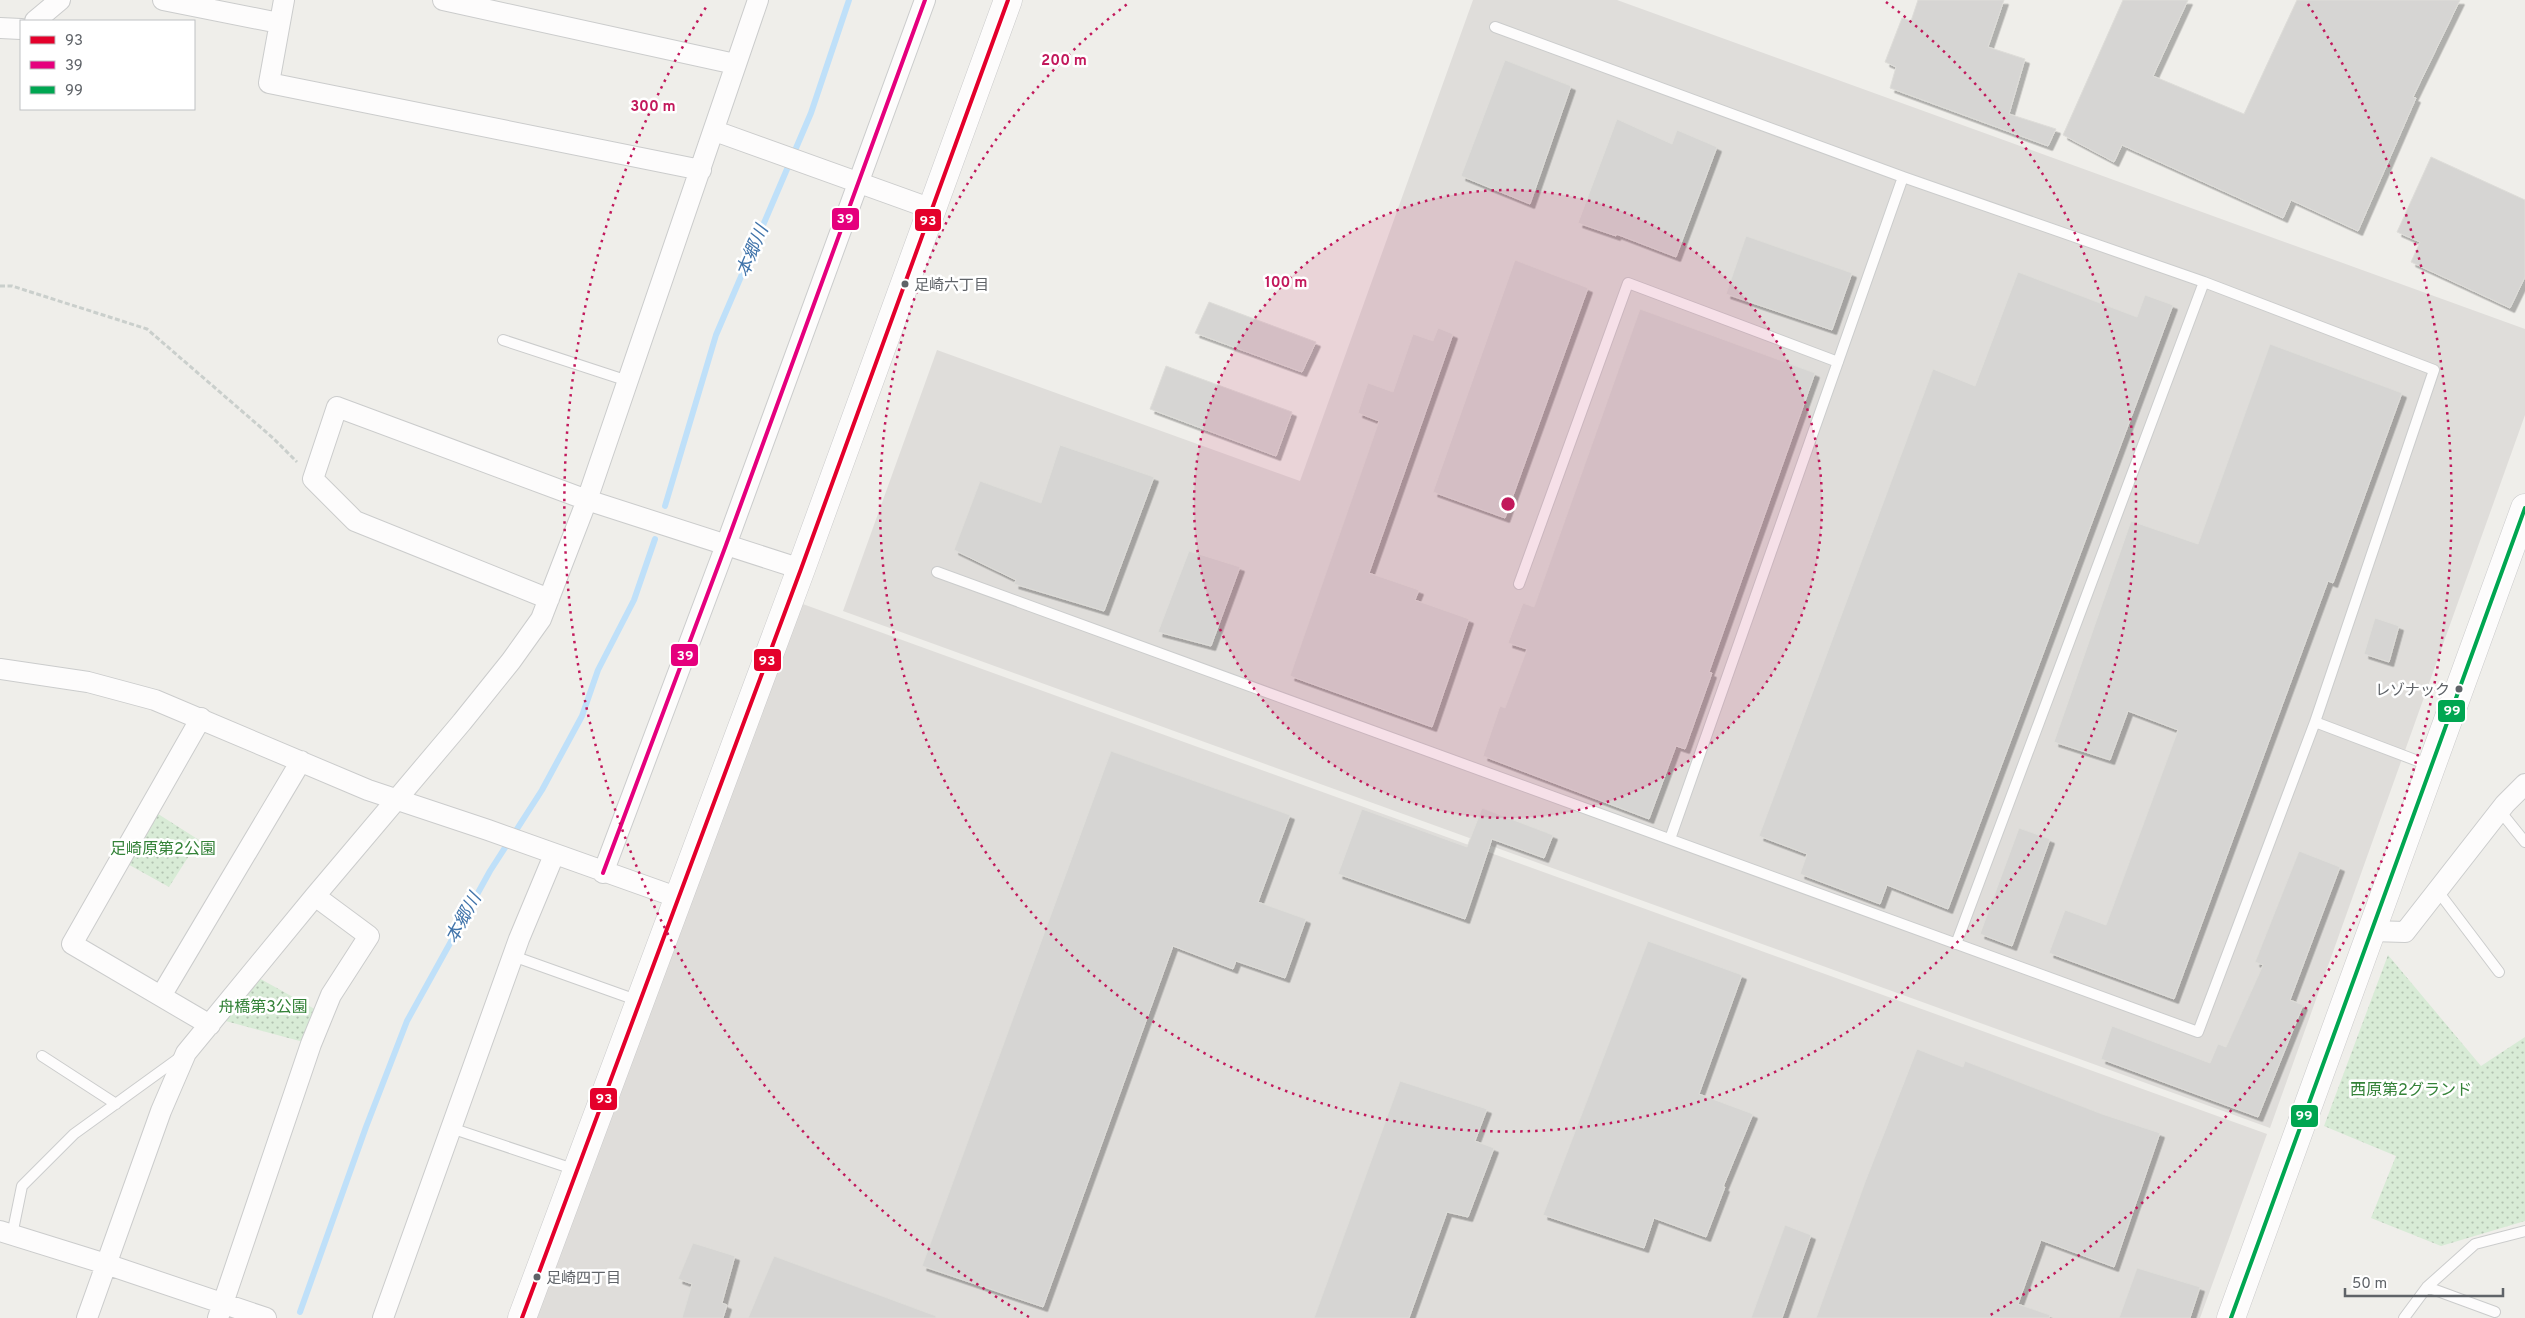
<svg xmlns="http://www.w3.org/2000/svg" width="2525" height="1318" font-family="Overpass,'Noto Sans JP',sans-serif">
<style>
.industrial{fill:#dfddda}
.grass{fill:url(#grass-dots)}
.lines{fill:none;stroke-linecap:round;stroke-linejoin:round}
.stream{stroke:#bfe0f9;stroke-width:6}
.building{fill:#d6d5d3;stroke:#deddd9;filter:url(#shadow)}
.lane-casing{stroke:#cbcccc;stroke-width:12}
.street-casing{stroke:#cbcccc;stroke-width:22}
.secondary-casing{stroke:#cacacb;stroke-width:29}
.path{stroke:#cacfcc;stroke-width:3;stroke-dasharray:5 2.5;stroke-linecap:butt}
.lane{stroke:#fdfcfc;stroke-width:10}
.street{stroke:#fdfcfc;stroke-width:20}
.secondary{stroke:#fdfcfc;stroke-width:28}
.bus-1-casing{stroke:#fff;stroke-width:8}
.bus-2-casing{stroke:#fff;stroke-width:8}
.bus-3-casing{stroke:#fff;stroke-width:8}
.bus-1{stroke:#e4002b;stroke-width:4}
.bus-2{stroke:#e5007d;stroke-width:4}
.bus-3{stroke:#00a651;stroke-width:4}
.ring{fill:none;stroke:#c2185b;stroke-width:2.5;stroke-dasharray:2.5 5}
.bus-dot{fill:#5f6368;stroke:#fff;stroke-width:2}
.labels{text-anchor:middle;stroke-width:5;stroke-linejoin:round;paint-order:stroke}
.bus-label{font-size:15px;fill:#5f6368;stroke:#fff;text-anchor:start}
.park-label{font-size:16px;fill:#348238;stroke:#fff}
.water-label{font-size:18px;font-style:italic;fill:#4174aa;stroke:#fff}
.centre{fill:#c2185b;stroke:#fff;stroke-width:2.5}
.ring-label{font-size:15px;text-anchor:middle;font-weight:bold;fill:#c2185b;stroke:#fff;stroke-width:5;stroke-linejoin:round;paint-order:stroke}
.line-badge{stroke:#fff;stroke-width:2}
.badge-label{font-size:14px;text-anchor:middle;font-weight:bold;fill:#fff}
</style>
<defs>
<pattern id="grass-dots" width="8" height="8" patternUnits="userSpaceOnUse" patternTransform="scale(1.25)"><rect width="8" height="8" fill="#d8ebd6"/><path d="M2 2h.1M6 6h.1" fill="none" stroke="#b2c2b1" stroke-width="1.8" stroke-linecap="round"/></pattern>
<filter id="shadow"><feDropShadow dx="4.5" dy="4.5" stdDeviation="0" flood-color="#0004"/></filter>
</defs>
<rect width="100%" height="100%" fill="#efeeea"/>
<path class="industrial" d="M 1473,0 L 1617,0 L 2525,329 L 2525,415 L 2270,1128 L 843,611 L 937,350 L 1300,481 Z
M 800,603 L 2267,1134 L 2200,1318 L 536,1318 Z"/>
<path class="grass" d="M 155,812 L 199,840 L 169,887 L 124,862 Z
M 2388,955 L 2481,1066 L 2525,1037 L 2525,1221 L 2441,1246 L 2371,1218 L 2396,1156 L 2324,1126 Z
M 257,977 L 320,1012 L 311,1044 L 222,1020 Z"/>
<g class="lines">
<path class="stream" d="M 665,506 L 716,335 L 811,113 L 849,0
M 300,1312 L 366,1127 L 407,1021 L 490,871 L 542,790 L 582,716 L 598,670 L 634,600 L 655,539"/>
</g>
<path class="building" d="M 1918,0 L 2004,0 L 1988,47 L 2025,59 L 2009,114 L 2056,129 L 2048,146 L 1890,88 L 1896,67 L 1885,62 L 1902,18 L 1911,21 Z
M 2123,0 L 2188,0 L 2153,76 L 2244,114 L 2297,0 L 2460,0 L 2413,97 L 2416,98 L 2358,231 L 2291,200 L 2283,218 L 2122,145 L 2114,162 L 2063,135 Z
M 1505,60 L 1571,86 L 1530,204 L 1461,176 Z
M 1617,119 L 1672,144 L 1677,130 L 1717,147 L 1676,257 L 1616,234 L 1616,236 L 1578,223 Z
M 2431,157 L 2525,200 L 2525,277 L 2510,308 L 2411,262 L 2420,242 L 2397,232 Z
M 1746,236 L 1852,273 L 1832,330 L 1726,294 Z
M 1515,260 L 1588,288 L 1505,518 L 1433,492 Z
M 2018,272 L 2137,317 L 2145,295 L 2173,305 L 1948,909 L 1887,885 L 1880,904 L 1800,874 L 1807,854 L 1759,836 L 1933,369 L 1975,386 Z
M 1209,302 L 1316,342 L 1302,372 L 1195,333 Z
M 1640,309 L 1815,373 L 1709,672 L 1712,673 L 1685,749 L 1676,746 L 1649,819 L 1483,756 L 1500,706 L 1505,708 L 1527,649 L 1508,643 L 1523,603 L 1534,607 Z
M 1438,328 L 1453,334 L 1369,573 L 1419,590 L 1415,600 L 1469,619 L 1432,727 L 1290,676 L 1379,421 L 1358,413 L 1368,383 L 1393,392 L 1413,334 L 1433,341 Z
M 2270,344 L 2402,393 L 2333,583 L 2328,581 L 2174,999 L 2049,953 L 2065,910 L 2106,925 L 2178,730 L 2128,711 L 2110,760 L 2054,742 L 2131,521 L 2198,544 Z
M 1166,366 L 1292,412 L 1276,456 L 1150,409 Z
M 1060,445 L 1154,477 L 1104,611 L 1014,584 L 1016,580 L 954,550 L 980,481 L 1041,503 Z
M 1189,551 L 1240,567 L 1211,646 L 1158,632 Z
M 2375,618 L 2399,626 L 2389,662 L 2364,654 Z
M 1111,751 L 1290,815 L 1258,902 L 1306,919 L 1285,978 L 1236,961 L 1233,969 L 1173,946 L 1043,1307 L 922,1266 Z
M 1482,808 L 1553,835 L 1544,858 L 1492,839 L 1465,919 L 1338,874 L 1362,809 L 1467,847 Z
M 2019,828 L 2050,839 L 2012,946 L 1980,934 Z
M 2299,851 L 2340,867 L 2290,1000 L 2303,1005 L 2258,1117 L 2101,1059 L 2112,1026 L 2210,1063 L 2218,1044 L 2226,1047 L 2263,965 L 2255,962 Z
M 1648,941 L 1742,975 L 1699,1094 L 1753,1114 L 1723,1187 L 1725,1187 L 1706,1237 L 1654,1218 L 1644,1248 L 1543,1215 Z
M 1917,1049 L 1963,1067 L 1965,1061 L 2102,1114 L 2160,1133 L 2114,1267 L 2041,1240 L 2018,1304 L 2050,1315 L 2049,1318 L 1816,1318 L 1865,1182 Z
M 1400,1081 L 1487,1109 L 1475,1141 L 1494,1148 L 1468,1217 L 1447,1212 L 1409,1318 L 1314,1318 Z
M 1785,1225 L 1811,1235 L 1782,1318 L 1751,1318 Z
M 693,1243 L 735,1256 L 722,1303 L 727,1305 L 723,1318 L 682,1318 L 692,1284 L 678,1279 Z
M 774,1256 L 936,1316 L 936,1318 L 748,1318 Z
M 2137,1268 L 2200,1287 L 2190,1318 L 2119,1318 Z"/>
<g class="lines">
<g class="lane-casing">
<path id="lane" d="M 1495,27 L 1903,177 L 1670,839
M 1903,177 L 2204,282
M 503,340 L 628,381
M 937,572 L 2198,1032 L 2315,722 L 2431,766
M 1519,584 L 1628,283 L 1838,362
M 2500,811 L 2525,842
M 2437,890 L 2499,972
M 1956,944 L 2204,282 L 2434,370 L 2315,722
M 513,956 L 639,1001
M 42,1056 L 116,1104
M 451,1128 L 576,1170
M 12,1235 L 22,1186 L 74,1134 L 179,1058
M 2427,1287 L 2495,1312
M 2404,1318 L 2427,1287 L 2475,1244 L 2525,1231"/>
</g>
<g class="street-casing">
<path id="street" d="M 163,0 L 279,23
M 284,0 L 269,83 L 701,170
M 443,0 L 735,64
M 35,21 L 60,0
M 0,28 L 21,29
M 715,131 L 932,209
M 549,599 L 355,521 L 313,479 L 337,407 L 587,500 L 801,569
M 0,669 L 88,682 L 155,700 L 368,790 L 488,830 L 679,898
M 201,718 L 72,944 L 210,1025
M 603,873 L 726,545 L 925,0
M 2372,931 L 2405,932 L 2505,804 L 2525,784
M 161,996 L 301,761
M 0,1231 L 106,1264 L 266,1318
M 87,1318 L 161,1111 L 186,1053 L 315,896 L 462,722 L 511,661 L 541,619 L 587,500 L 758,0
M 218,1318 L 311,1044 L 331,995 L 369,936 L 315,896
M 383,1318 L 519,939 L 554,855"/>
</g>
<g class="secondary-casing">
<path id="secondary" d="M 522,1318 L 801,569 L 1008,0
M 2231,1318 L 2525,508"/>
</g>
<path class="path" d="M 0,286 L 12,286 L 147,329 L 273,438 L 297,462"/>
<use href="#lane" class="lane"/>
<use href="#street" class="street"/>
<use href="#secondary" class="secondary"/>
<g class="bus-1-casing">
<path id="bus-1" d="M 522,1318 L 801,569 L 1008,0"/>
</g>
<g class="bus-2-casing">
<path id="bus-2" d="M 603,873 L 726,545 L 925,0"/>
</g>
<g class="bus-3-casing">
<path id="bus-3" d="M 2231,1318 L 2525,508"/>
</g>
<use href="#bus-1" class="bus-1"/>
<use href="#bus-2" class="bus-2"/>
<use href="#bus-3" class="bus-3"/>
</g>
<circle cx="1508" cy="504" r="314" fill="#c2185b" fill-opacity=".12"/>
<g class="ring">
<circle cx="1508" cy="504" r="314"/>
<path d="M1886 2A628 628 0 1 1 1130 2"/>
<path d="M1029 1317A943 943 0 0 1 708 4M2308 4A943 943 0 0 1 1987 1317"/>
</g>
<g class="bus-dot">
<circle cx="905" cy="284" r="4.5"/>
<circle cx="2459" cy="689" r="4.5"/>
<circle cx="537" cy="1277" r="4.5"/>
</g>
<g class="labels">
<g class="bus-label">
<text x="914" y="290">足崎六丁目</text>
<text x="2450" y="695" text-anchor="end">レゾナック</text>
<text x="546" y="1283">足崎四丁目</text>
</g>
<g class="park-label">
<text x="163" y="854">足崎原第2公園</text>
<text x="263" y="1012">舟橋第3公園</text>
<text x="2411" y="1095">西原第2グランド</text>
</g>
<g class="water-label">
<text transform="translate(752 251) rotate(-67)" y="6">本郷川</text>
<text transform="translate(463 918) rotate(-61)" y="6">本郷川</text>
</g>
</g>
<circle cx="1508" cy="504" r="8" class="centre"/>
<g class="ring-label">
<text x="1064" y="65">200 m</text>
<text x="653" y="111">300 m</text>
<text x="1286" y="287">100 m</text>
</g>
<g class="line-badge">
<rect x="831" y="207" width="29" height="24" rx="5" fill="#e5007d"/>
<rect x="914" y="208" width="28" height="24" rx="5" fill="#e4002b"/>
<rect x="670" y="643" width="29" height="24" rx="5" fill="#e5007d"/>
<rect x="753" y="648" width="29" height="24" rx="5" fill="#e4002b"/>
<rect x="2437" y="699" width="29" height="24" rx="5" fill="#00a651"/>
<rect x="589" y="1087" width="29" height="24" rx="5" fill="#e4002b"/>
<rect x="2290" y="1104" width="29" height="24" rx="5" fill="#00a651"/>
</g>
<g class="badge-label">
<text x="845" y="223">39</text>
<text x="928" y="225">93</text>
<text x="685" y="660">39</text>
<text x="767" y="665">93</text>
<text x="2452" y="715">99</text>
<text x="604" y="1103">93</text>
<text x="2304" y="1120">99</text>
</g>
<rect x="20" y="20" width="175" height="90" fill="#ffffff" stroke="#bfc1c3"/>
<rect x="30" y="36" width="25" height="8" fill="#e4002b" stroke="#bfc1c3"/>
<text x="65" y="45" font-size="15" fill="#5f6368">93</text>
<rect x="30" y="61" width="25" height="8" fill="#e5007d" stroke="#bfc1c3"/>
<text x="65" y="70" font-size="15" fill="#5f6368">39</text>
<rect x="30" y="86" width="25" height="8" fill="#00a651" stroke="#bfc1c3"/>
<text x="65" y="95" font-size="15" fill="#5f6368">99</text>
<path d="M2345 1288v8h158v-8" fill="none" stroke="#5f6368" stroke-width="2.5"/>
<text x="2352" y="1288" font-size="15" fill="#5f6368" stroke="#ffffff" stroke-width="4" paint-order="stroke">50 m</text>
</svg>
